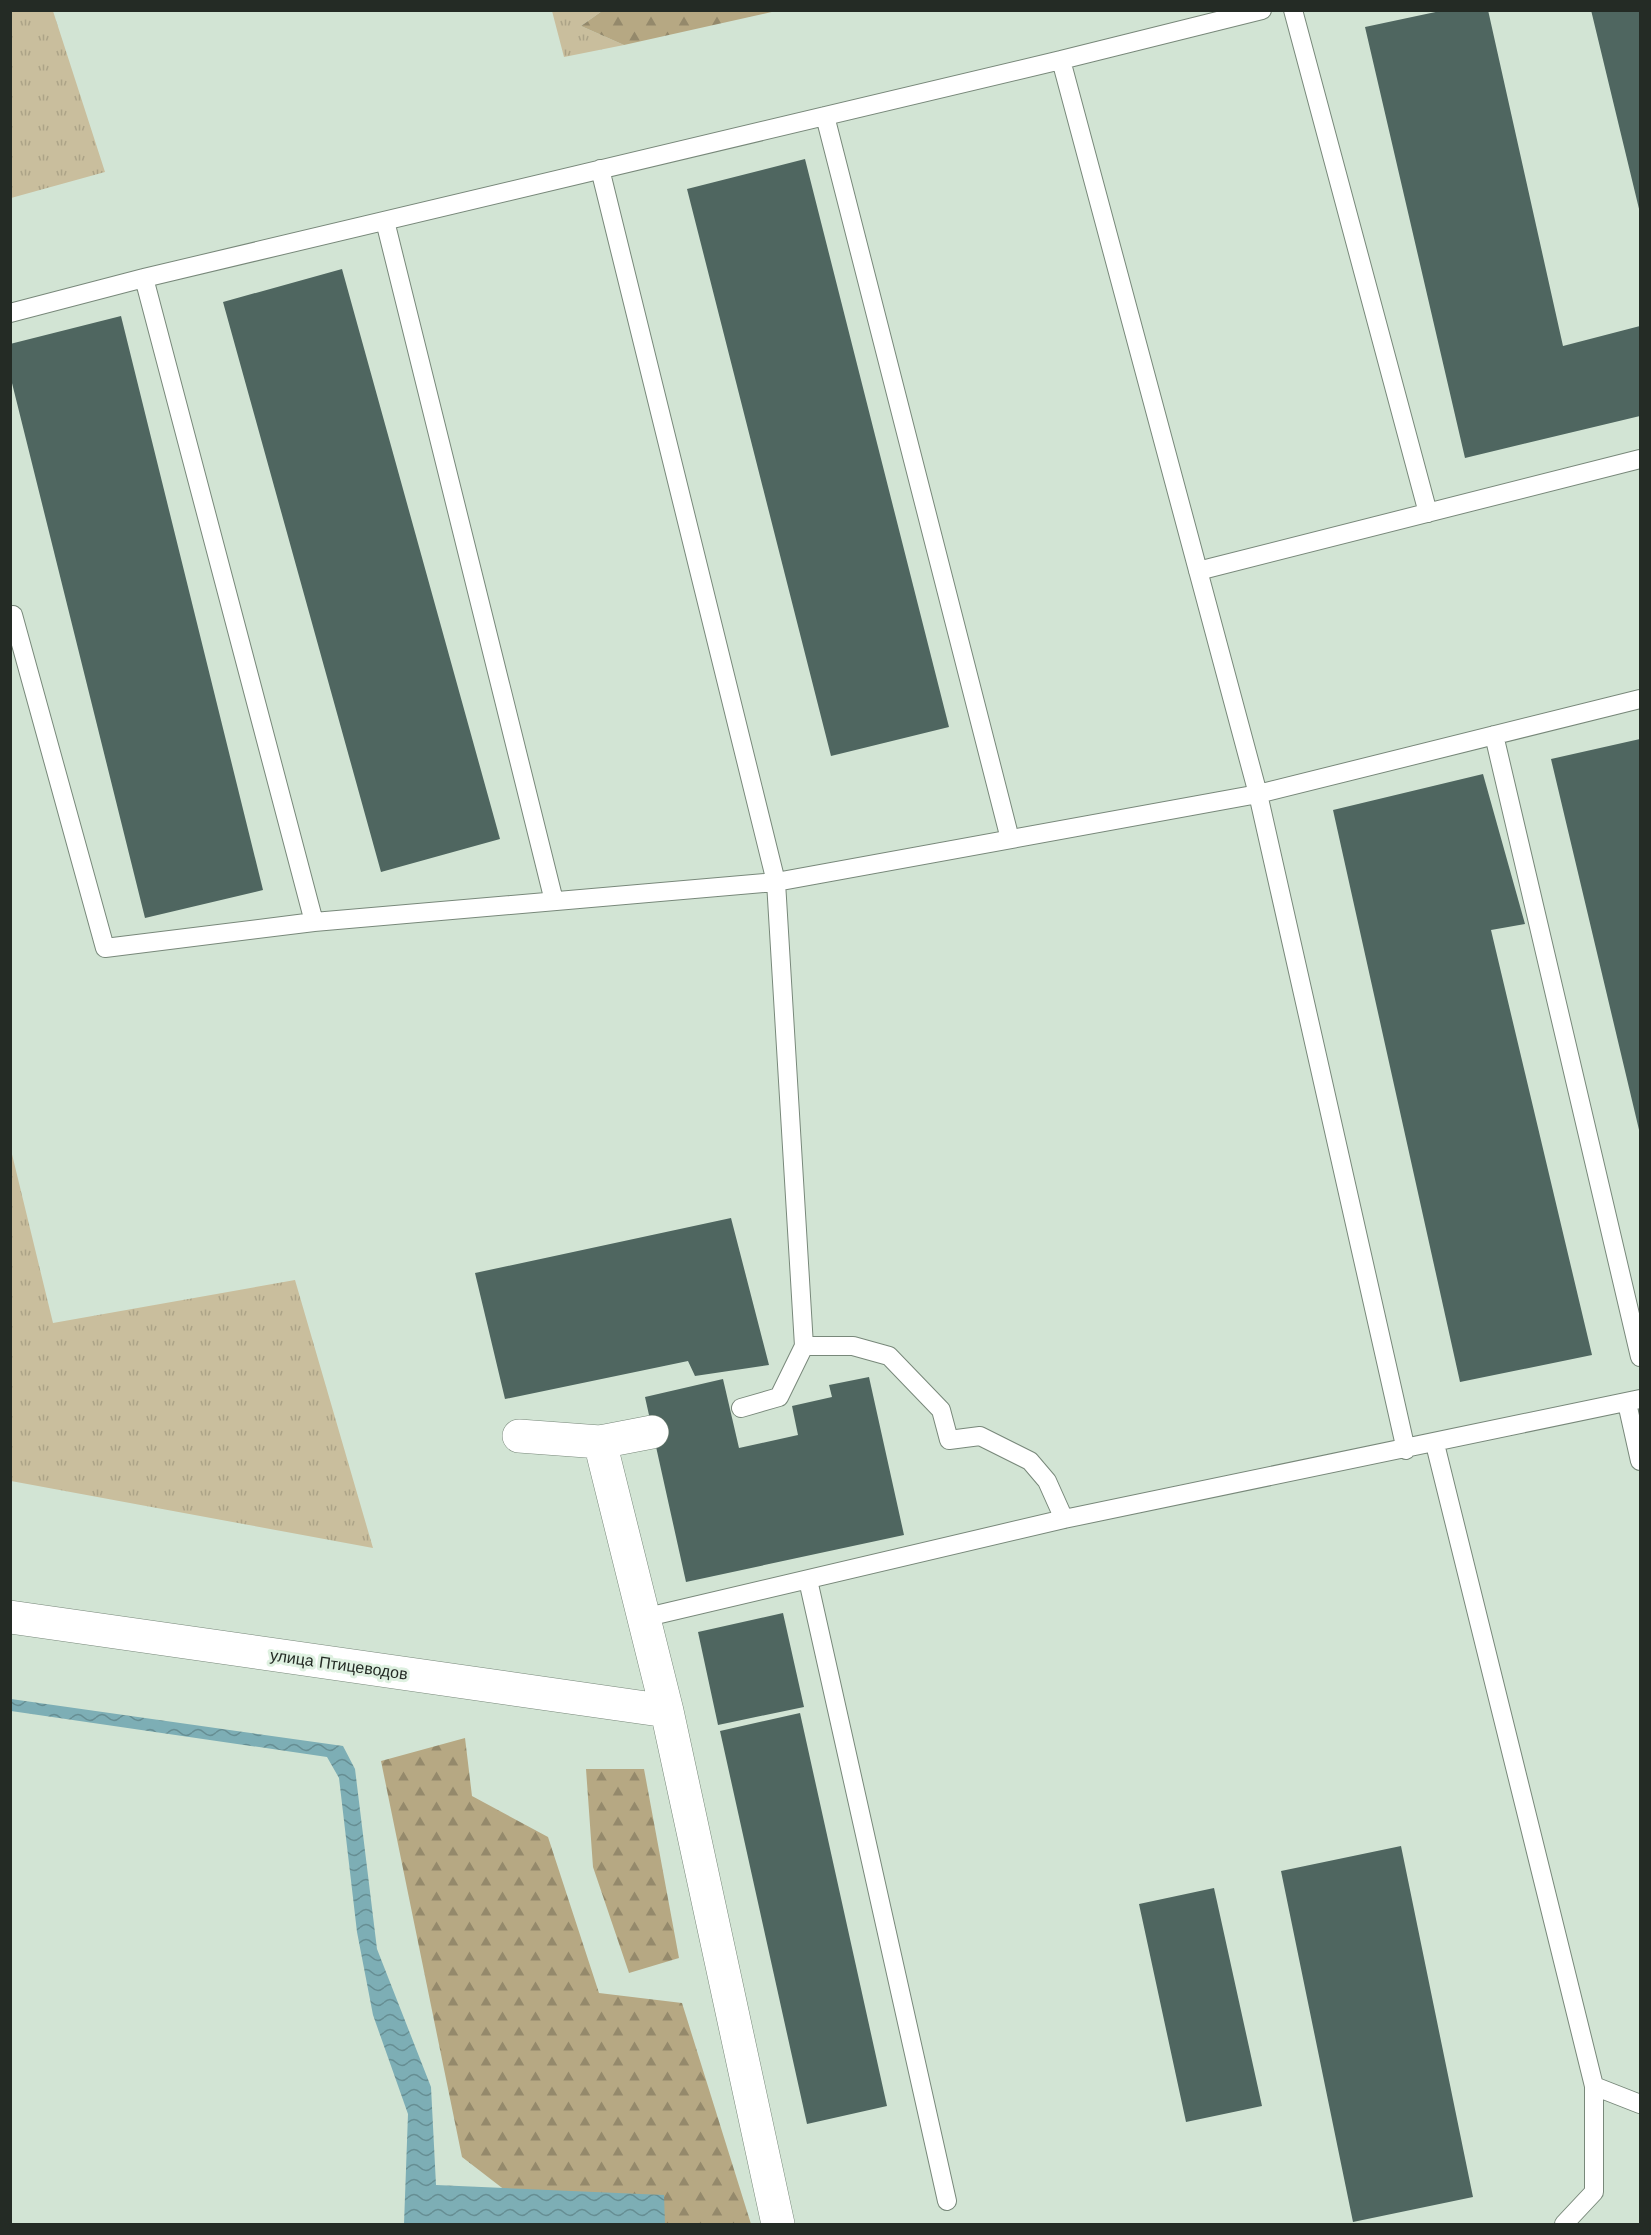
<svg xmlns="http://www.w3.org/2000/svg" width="1651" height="2235" font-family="'Work Sans',sans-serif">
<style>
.grass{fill:url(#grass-tufts)}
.forest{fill:url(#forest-firs)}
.water{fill:url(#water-waves)}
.building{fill:#4f6660}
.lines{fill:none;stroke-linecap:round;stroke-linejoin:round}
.lane-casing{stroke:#78887a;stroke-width:20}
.street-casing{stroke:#78887a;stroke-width:34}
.lane{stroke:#fff;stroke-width:18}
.street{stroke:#fff;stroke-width:33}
.labels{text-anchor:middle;stroke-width:6;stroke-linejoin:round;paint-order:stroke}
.street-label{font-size:16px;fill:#242b25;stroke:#dff1e1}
</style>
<defs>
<pattern id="grass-tufts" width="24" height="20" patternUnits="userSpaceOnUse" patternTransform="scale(1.5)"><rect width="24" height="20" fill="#c9be9d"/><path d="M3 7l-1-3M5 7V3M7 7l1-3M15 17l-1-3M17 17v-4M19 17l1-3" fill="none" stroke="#aca387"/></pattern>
<pattern id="forest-firs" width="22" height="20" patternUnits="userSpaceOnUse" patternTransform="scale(1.5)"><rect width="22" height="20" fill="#b6a883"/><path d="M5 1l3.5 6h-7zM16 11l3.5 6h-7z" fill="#94896b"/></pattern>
<pattern id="water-waves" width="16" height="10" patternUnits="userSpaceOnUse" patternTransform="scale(1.5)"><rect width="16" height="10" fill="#7daeb5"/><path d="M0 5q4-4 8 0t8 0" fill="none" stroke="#668e93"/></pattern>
</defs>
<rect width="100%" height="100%" fill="#d2e4d4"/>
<path class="grass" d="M 11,10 L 53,11 L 105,172 L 11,198 Z
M 552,11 L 602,11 L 581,26 L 624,45 L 564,57 Z
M 10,1146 L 53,1323 L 295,1280 L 373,1548 L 11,1481 Z"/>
<path class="forest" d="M 602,11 L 602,10 L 776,11 L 624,45 L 581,26 Z
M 465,1738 L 472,1796 L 548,1837 L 599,1993 L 682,2003 L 751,2224 L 549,2224 L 462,2157 L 381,1761 Z
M 586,1769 L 644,1769 L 679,1958 L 629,1973 L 593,1867 Z"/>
<path class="water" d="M 11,1699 L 343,1746 L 355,1769 L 377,1949 L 431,2087 L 436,2185 L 664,2195 L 665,2224 L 404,2224 L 408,2114 L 373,2015 L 357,1932 L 339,1778 L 327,1757 L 11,1711 Z"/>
<path class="building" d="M 1445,10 L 1488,10 L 1563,346 L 1640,326 L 1640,416 L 1465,458 L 1365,27 Z
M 1591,10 L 1640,10 L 1640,213 Z
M 805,159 L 949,727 L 831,756 L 687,189 Z
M 342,269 L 500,839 L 381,872 L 223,302 Z
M 121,316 L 263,890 L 145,918 L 10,375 L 10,344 Z
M 1640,739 L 1640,1134 L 1551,759 Z
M 1483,774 L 1525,924 L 1491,930 L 1592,1355 L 1460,1382 L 1333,810 Z
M 731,1218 L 769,1365 L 695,1376 L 688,1361 L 505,1399 L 475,1273 Z
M 869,1377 L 904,1535 L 686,1582 L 645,1397 L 723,1379 L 739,1448 L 798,1435 L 792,1406 L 832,1397 L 829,1385 Z
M 783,1613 L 804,1707 L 718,1725 L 698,1632 Z
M 800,1713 L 887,2106 L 807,2124 L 720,1731 Z
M 1401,1846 L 1473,2197 L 1353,2222 L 1281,1871 Z
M 1214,1888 L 1262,2106 L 1186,2122 L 1139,1904 Z"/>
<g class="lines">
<g class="lane-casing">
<path id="lane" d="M 1293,10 L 1428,513
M 1061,60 L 1262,10
M 825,116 L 1010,839
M 385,221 L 554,901
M 144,278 L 314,922
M 10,313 L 144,278 L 1061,60 L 1258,794 L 776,882 L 600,169
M 1198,571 L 1640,459
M 13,615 L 105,948 L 314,922 L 776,882 L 804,1346 L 853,1346 L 889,1356 L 941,1410 L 949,1440 L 980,1436 L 1030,1461 L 1047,1481 L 1064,1519
M 1494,735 L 1640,1357
M 1627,1403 L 1640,1461
M 741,1408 L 779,1397 L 804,1346
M 1435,1444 L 1594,2086 L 1640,2104
M 1406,1450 L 1258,794 L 1640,699
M 808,1580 L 947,2201
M 643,1618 L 1064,1519 L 1640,1399
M 1564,2224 L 1594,2192 L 1594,2086"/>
</g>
<g class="street-casing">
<path id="street" d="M 652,1432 L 600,1442 L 667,1711 L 778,2224
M 519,1436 L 600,1442
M 10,1617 L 667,1711"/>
</g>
<use href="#lane" class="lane"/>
<use href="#street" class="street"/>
</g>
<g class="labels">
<g class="street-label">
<text transform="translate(339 1664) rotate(8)" y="6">улица Птицеводов</text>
</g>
</g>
<rect width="1651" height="2235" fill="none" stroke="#242b25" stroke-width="24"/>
</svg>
